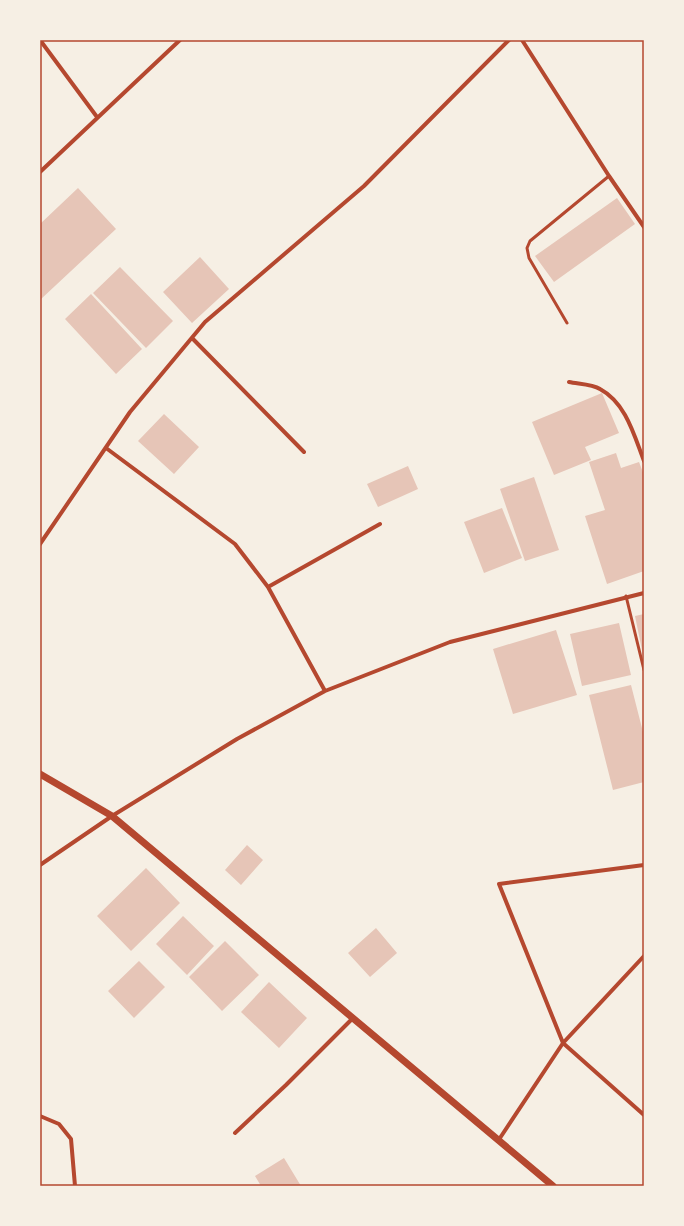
<svg xmlns="http://www.w3.org/2000/svg" width="684" height="1226" font-family="Rubik,sans-serif">
<style>
.building{fill:#e6c5b7}
.lines{fill:none;stroke-linecap:round;stroke-linejoin:round}
.service{stroke:#b5482f;stroke-width:3}
.minor{stroke:#b5482f;stroke-width:4}
.tertiary{stroke:#b5482f;stroke-width:7}
.neatline{fill:none;stroke:#b5482f;stroke-width:1.5}
</style>
<rect width="100%" height="100%" fill="#f6efe4"/>
<path class="building" d="M 78,188 L 116,229 L 40,300 L 40,224 Z
M 617,198 L 635,224 L 554,282 L 535,256 Z
M 200,257 L 229,289 L 192,323 L 163,292 Z
M 120,267 L 173,321 L 146,348 L 93,293 Z
M 91,294 L 142,349 L 116,374 L 65,319 Z
M 602,393 L 619,433 L 585,447 L 591,460 L 554,475 L 532,422 Z
M 164,414 L 199,447 L 174,474 L 138,441 Z
M 616,453 L 621,468 L 639,462 L 644,475 L 644,571 L 607,584 L 585,516 L 605,510 L 589,462 Z
M 408,466 L 418,489 L 378,507 L 367,484 Z
M 534,477 L 559,550 L 525,561 L 500,489 Z
M 502,508 L 522,558 L 484,573 L 464,522 Z
M 644,614 L 644,655 L 643,655 L 635,616 Z
M 619,623 L 631,675 L 582,686 L 570,634 Z
M 556,630 L 577,695 L 513,714 L 493,649 Z
M 631,685 L 644,736 L 644,782 L 613,790 L 589,695 Z
M 247,845 L 263,860 L 241,885 L 225,870 Z
M 146,868 L 180,903 L 131,951 L 97,916 Z
M 183,916 L 214,946 L 187,975 L 156,944 Z
M 376,928 L 397,953 L 370,977 L 348,953 Z
M 225,941 L 259,975 L 222,1011 L 189,977 Z
M 139,961 L 165,987 L 134,1018 L 108,991 Z
M 269,982 L 307,1018 L 279,1048 L 241,1012 Z
M 284,1158 L 301,1186 L 261,1186 L 255,1176 Z"/>
<g class="lines">
<path class="service" d="M 567,323 L 529,258 L 527,248 L 530,241 L 609,176
M 626,596 L 644,670"/>
<path class="minor" d="M 40,40 L 97,117
M 522,40 L 609,176 L 644,227
M 40,172 L 180,40
M 192,338 L 304,452
M 569,382 C 578,384 592,384 600,389 C 626,403 634,435 644,461
M 106,448 L 235,544 L 268,587 L 325,691
M 40,544 L 130,412 L 205,322 L 364,186 L 509,40
M 268,587 L 380,524
M 40,865 L 112,816 L 237,739 L 325,691 L 450,642 L 644,593
M 644,865 L 499,884 L 563,1043 L 644,1115
M 40,1116 L 59,1124 L 71,1139 L 75,1186
M 235,1133 L 286,1085 L 353,1018
M 498,1141 L 563,1043 L 644,956"/>
<path class="tertiary" d="M 40,774 L 112,816 L 553,1186"/>
</g>
<rect width="684" height="1226" fill="none" stroke="#f6efe4" stroke-width="82"/>
<rect x="41" y="41" width="602" height="1144" class="neatline"/>
</svg>
